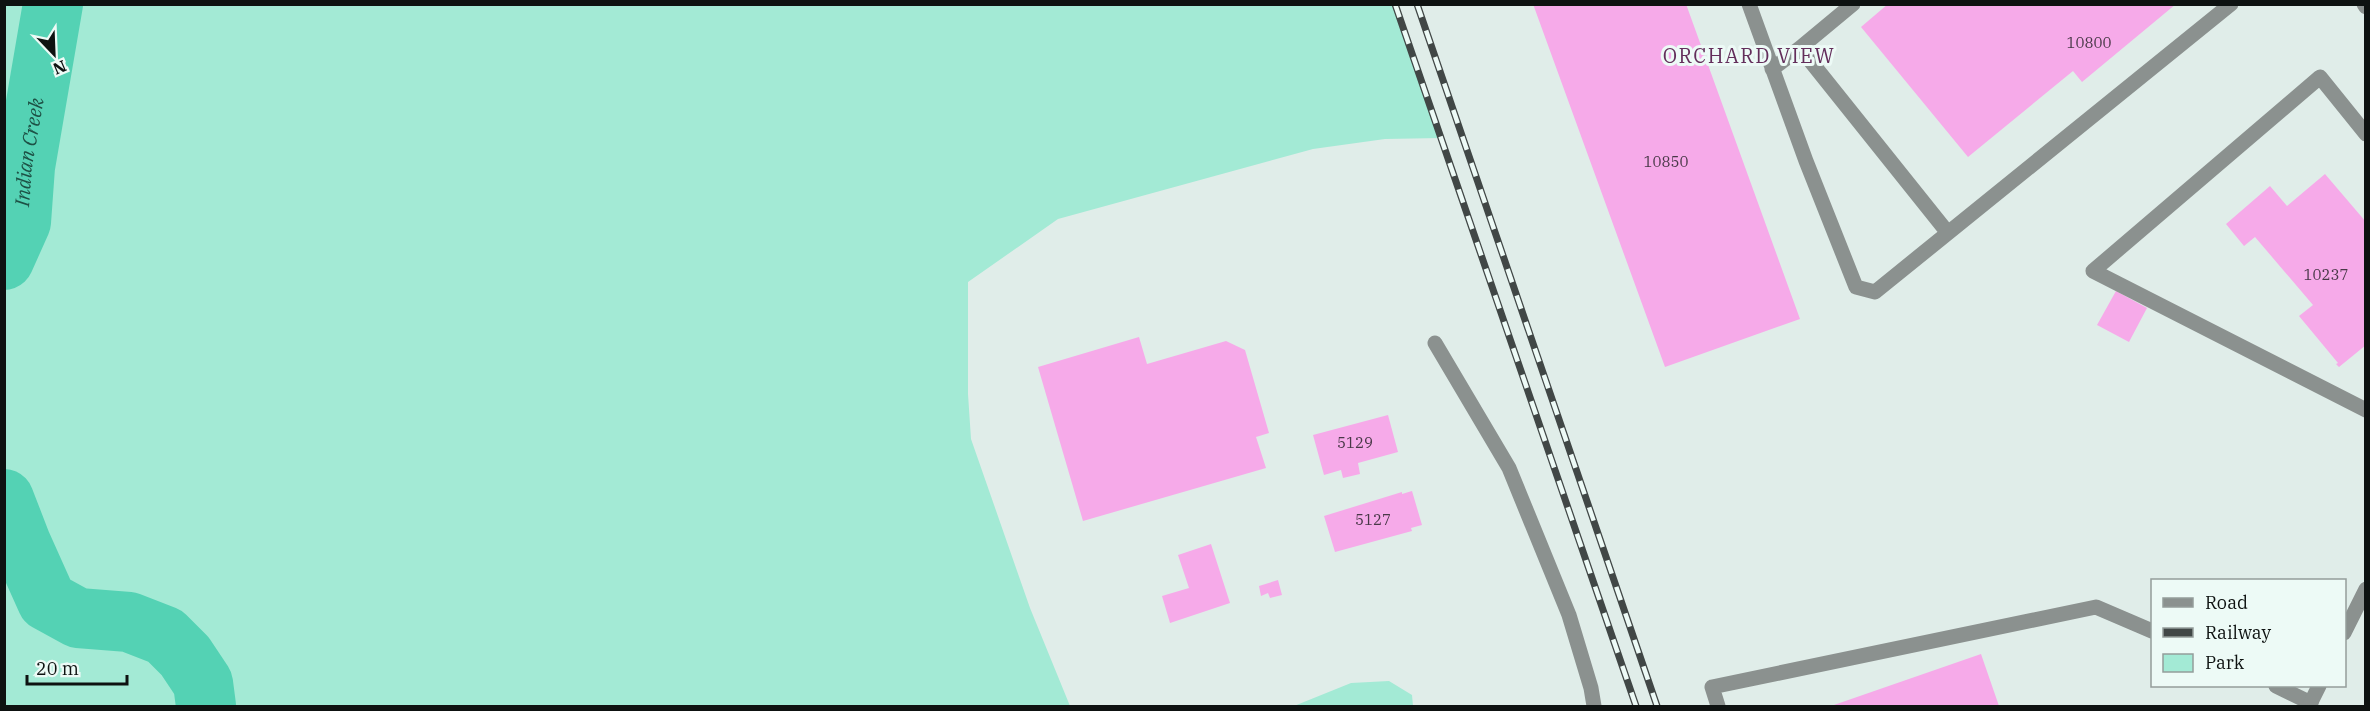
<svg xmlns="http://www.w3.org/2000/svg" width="2370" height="711" font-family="'IBM Plex Serif',serif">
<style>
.green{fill:#a3ead5}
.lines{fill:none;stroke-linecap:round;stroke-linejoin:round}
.river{stroke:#54d2b4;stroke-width:60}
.building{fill:#f6aae9}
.lane{stroke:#8b918f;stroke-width:15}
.street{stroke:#8b918f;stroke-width:15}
.rail-casing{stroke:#414746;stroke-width:7}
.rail{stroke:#edfaf6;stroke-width:4.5;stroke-dasharray:14;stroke-linecap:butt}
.labels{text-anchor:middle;stroke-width:6;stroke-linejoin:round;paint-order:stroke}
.number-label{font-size:15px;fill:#483847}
.neighbourhood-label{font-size:20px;letter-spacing:1.5px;fill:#632e5b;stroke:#edfaf6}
.water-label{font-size:20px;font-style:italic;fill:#1d5145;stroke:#edfaf6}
</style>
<rect width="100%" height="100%" fill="#e0ede9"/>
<path class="green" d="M 4,5 L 1395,5 L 1441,138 L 1385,139 L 1313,149 L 1058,219 L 968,282 L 968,394 L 971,439 L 1030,608 L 1070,706 L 5,706 Z
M 1389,681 L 1412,695 L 1413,706 L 1294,706 L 1351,683 Z"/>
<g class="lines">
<g class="river">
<path id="s1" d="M 4,260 L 21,222 L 25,167 L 53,4"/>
<path d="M 4,499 L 21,543 L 47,601 L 78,618 L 129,622 L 165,636 L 185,656 L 203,683 L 206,706"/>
</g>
</g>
<path class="building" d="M 1533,4 L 1686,4 L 1800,319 L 1665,367 Z
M 1888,4 L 2176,4 L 2082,82 L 2073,71 L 1968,157 L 1861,27 Z
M 2325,174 L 2366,222 L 2366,345 L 2339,367 L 2336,364 L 2338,363 L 2299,316 L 2313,305 L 2255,237 L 2244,246 L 2226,224 L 2270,186 L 2287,206 Z
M 2116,291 L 2147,308 L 2129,342 L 2097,325 Z
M 1139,337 L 1147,364 L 1226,341 L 1245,350 L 1269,433 L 1256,437 L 1266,468 L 1083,521 L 1038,367 Z
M 1388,415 L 1398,452 L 1358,463 L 1360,474 L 1343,478 L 1341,470 L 1324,475 L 1313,435 Z
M 1412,491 L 1422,525 L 1411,528 L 1412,531 L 1335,552 L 1324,516 L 1402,492 L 1402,494 Z
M 1211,544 L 1230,603 L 1170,623 L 1162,596 L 1189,588 L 1178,555 Z
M 1278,580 L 1282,595 L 1270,598 L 1268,593 L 1261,596 L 1259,586 Z
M 1981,654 L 1999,706 L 1831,706 Z"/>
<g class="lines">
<path class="lane" d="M 1749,4 L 1806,161 L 1856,287 L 1875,292 L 2231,4
M 2364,4 L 2366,7
M 1800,48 L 1853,4
M 1772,69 L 1800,48 L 1948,233
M 2366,134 L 2320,77 L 2093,271 L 2366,410
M 1435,343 L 1509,468 L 1569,615 L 1591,688 L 1594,706
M 2276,686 L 2311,703
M 1718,706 L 1712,687 L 2096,607 L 2152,631"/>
<path class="street" d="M 2344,633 L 2366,589
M 2309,706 L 2319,686"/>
<g class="rail-casing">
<path id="rail" d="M 1395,4 L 1636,706
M 1417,4 L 1657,706"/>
</g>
<use href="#rail" class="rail"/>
</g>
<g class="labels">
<g class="number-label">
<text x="2089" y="48">10800</text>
<text x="1666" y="167">10850</text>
<text x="2326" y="280">10237</text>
<text x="1355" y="448">5129</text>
<text x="1373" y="525">5127</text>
</g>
<g class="neighbourhood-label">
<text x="1749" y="63">ORCHARD VIEW</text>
</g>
<g class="water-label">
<text dy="7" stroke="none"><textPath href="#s1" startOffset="112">Indian Creek</textPath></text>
</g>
</g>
<rect width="2370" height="711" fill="none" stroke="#0e1211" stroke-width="12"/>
<rect x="2151" y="579" width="195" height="108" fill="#edfaf6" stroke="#949d9a" stroke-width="1.5"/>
<rect x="2163" y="598" width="30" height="9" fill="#8b918f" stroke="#949d9a" stroke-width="1.5"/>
<text x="2205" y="609" font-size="18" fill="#0e1211">Road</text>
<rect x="2163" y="628" width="30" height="9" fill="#414746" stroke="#949d9a" stroke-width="1.5"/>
<text x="2205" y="639" font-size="18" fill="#0e1211">Railway</text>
<rect x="2163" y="654" width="30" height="18" fill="#a3ead5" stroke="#949d9a" stroke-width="1.5"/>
<text x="2205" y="669" font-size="18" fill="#0e1211">Park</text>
<g transform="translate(54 54) rotate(157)" stroke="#edfaf6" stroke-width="4.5" paint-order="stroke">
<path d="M0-4.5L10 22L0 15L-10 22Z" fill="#0e1211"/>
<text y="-9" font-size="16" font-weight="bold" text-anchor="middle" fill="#0e1211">N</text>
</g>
<path d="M27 675v9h100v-9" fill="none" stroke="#0e1211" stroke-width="3"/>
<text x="36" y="675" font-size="18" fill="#0e1211" stroke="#edfaf6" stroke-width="4.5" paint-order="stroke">20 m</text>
</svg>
